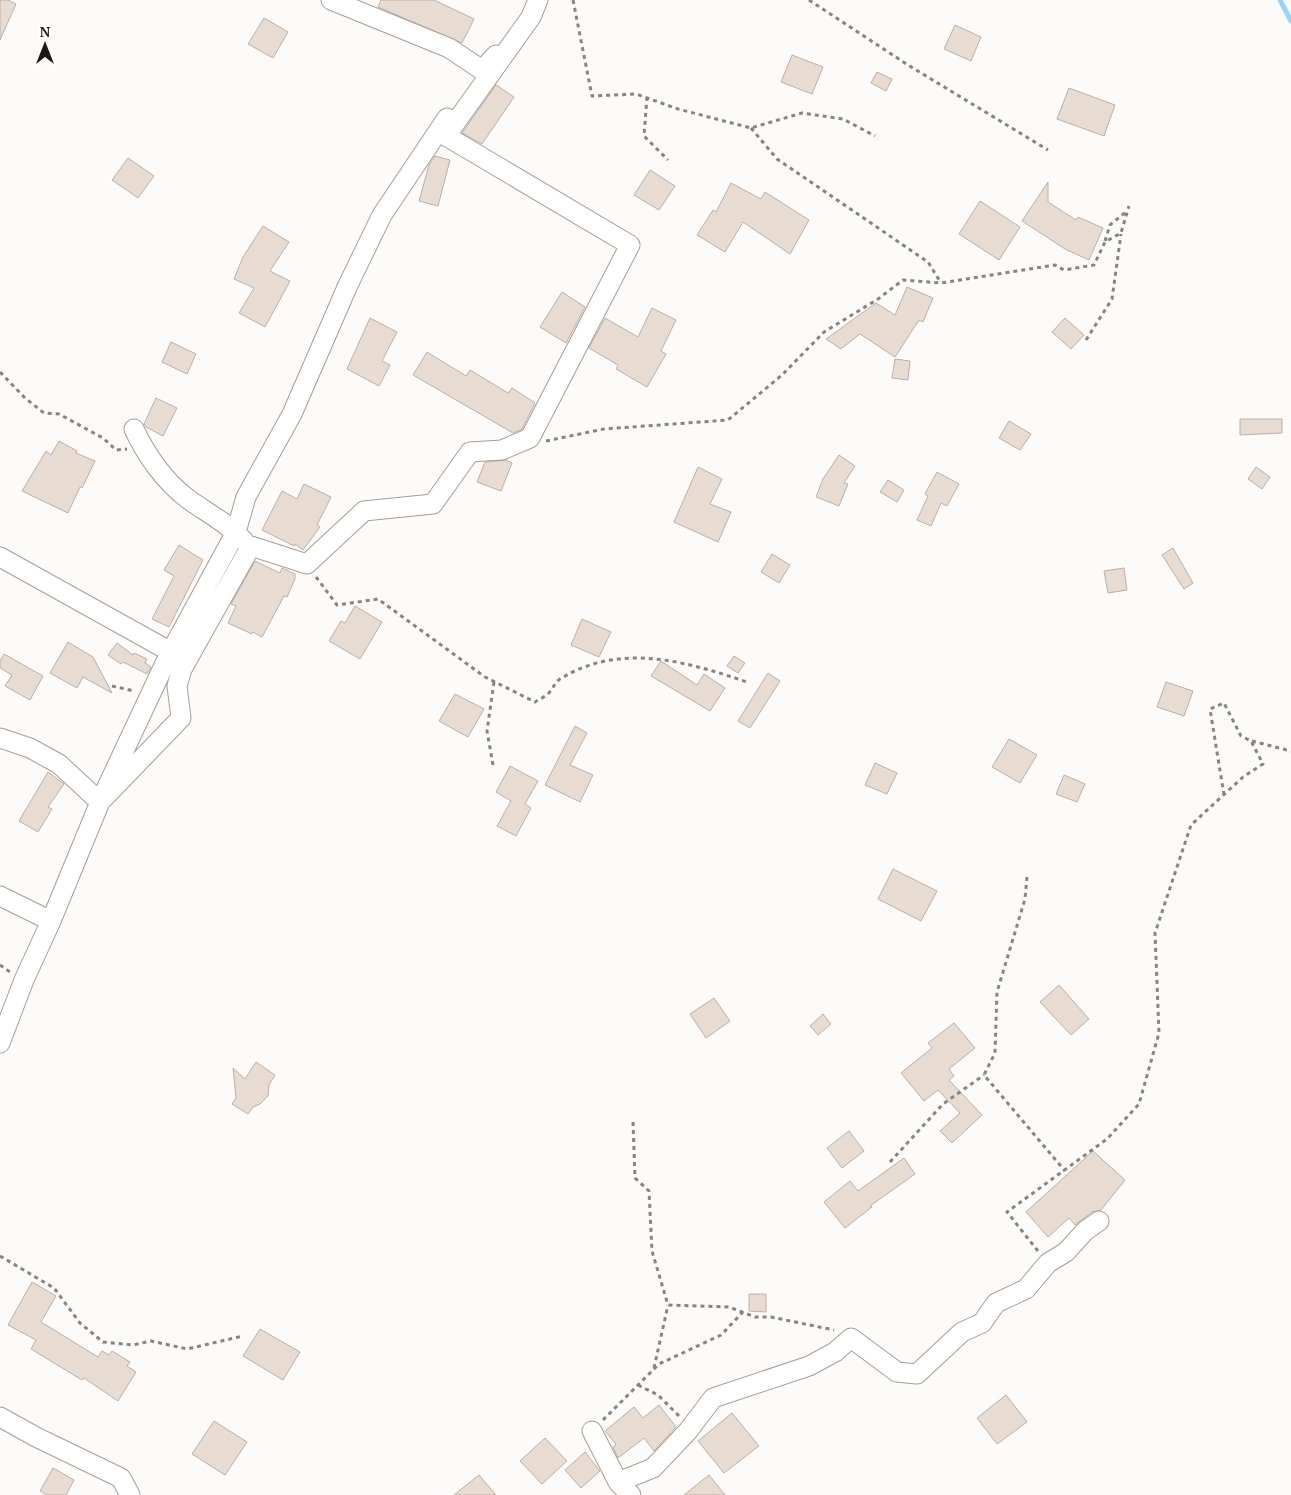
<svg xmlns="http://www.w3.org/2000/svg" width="1291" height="1495" font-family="'PT Serif',serif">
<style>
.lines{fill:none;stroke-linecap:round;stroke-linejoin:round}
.stream{stroke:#99d5fb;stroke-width:5}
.building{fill:#e8dcd2;stroke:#bbafa6}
.minor-casing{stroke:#a89d93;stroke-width:21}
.path{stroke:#878481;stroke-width:3;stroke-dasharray:4 4;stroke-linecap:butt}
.minor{stroke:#fff;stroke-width:19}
</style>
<rect width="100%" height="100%" fill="#fdfbf9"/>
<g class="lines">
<path class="stream" d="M 1280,0 L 1291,21"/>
</g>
<path class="building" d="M 0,0 L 8,0 L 16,4 L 0,40 Z
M 381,0 L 434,0 L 474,19 L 462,43 L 378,7 Z
M 264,18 L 288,32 L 273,58 L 248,44 Z
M 955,25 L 981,37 L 971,61 L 944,49 Z
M 792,55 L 823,67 L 812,94 L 781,82 Z
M 877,72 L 892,79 L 886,91 L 871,83 Z
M 496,85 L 514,97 L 482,144 L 462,133 Z
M 1069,88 L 1115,105 L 1104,136 L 1057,119 Z
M 435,156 L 450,160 L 438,206 L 419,201 L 429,165 Z
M 128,158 L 154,176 L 138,198 L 112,180 Z
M 650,170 L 675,186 L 659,210 L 634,195 Z
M 1048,182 L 1048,202 L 1076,220 L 1078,217 L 1103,228 L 1089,260 L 1065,249 L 1022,221 Z
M 731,183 L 761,199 L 765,192 L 809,220 L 790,254 L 743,222 L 725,252 L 697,235 L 713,210 L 716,212 Z
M 980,201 L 1020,227 L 999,260 L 959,234 Z
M 263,226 L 289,242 L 270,271 L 290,281 L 265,327 L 239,313 L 254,288 L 234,279 L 243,257 Z
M 907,287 L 933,298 L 923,322 L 919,320 L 895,357 L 860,334 L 841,349 L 826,339 L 876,303 L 895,315 Z
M 562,292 L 585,307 L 566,343 L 540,327 Z
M 652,308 L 676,320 L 661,351 L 666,354 L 647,387 L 616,369 L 618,365 L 589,348 L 605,318 L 638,337 Z
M 370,318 L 397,332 L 382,361 L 390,365 L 379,386 L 347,369 Z
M 1065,318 L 1084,335 L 1071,349 L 1052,332 Z
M 171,342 L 196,354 L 187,374 L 162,362 Z
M 427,352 L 466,376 L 470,370 L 508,393 L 512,388 L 535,403 L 522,429 L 513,433 L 413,375 Z
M 895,359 L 910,361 L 908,380 L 892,378 Z
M 156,398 L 177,408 L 163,436 L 146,427 L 144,424 Z
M 1240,419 L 1282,419 L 1282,433 L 1240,435 Z
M 1009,421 L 1031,434 L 1020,450 L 999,438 Z
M 59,441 L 77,451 L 76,453 L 95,461 L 82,488 L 80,487 L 68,513 L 22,491 L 46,451 L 51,455 Z
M 839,455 L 855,466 L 844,483 L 848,484 L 839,506 L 816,497 L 823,479 Z
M 506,460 L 512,463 L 501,491 L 477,482 L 485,462 Z
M 698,467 L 722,479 L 710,504 L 731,512 L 718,542 L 674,522 Z
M 1256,467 L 1270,477 L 1262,489 L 1248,479 Z
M 937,472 L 959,484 L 947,506 L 941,503 L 931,526 L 917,520 L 928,496 L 925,494 Z
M 888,480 L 904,490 L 897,502 L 880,492 Z
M 304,484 L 331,497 L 317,525 L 320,527 L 303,550 L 295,544 L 294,546 L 262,530 L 282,491 L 297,499 Z
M 179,545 L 203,560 L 169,627 L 152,619 L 174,576 L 164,570 Z
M 1173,548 L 1193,583 L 1184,589 L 1162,555 Z
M 772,554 L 790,565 L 779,583 L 761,572 Z
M 255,561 L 280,573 L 282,568 L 295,574 L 295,579 L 287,597 L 284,596 L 262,637 L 253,632 L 252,634 L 228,623 L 236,606 L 231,604 Z
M 1124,568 L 1127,590 L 1108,593 L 1104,571 Z
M 355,606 L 382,622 L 360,659 L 329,641 L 341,621 L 345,623 Z
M 582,619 L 611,632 L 599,657 L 571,645 Z
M 68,642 L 93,657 L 112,693 L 83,677 L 77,688 L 50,673 Z
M 117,643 L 133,655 L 134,653 L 147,659 L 145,663 L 151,667 L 147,674 L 123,662 L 121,664 L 108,655 Z
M 4,654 L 43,676 L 30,700 L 5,686 L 12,675 L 0,668 L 0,661 Z
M 734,656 L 745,663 L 738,673 L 727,666 Z
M 661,661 L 697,685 L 704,674 L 725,688 L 710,711 L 651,676 Z
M 768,673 L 780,681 L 750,728 L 738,721 Z
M 1166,682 L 1193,691 L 1184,716 L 1157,707 Z
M 455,694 L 484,709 L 468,737 L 439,721 Z
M 575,726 L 587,733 L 570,765 L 593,775 L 580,802 L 545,785 Z
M 1009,739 L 1037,755 L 1020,783 L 992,767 Z
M 875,763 L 897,773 L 887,794 L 865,785 Z
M 510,766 L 538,781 L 525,804 L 531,808 L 516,836 L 497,826 L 511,801 L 496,792 Z
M 48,772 L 64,784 L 48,807 L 52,809 L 38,832 L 19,821 Z
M 1064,775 L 1085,784 L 1077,802 L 1056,794 Z
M 893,869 L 937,891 L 921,921 L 878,899 Z
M 1059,985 L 1089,1019 L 1071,1035 L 1040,1002 Z
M 714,998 L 730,1021 L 706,1038 L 690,1014 Z
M 823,1014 L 831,1024 L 818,1035 L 810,1026 Z
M 954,1023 L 975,1048 L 949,1069 L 954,1076 L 949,1080 L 982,1115 L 952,1143 L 940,1131 L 960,1113 L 938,1090 L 924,1101 L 901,1073 L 932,1048 L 928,1043 Z
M 256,1062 L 275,1075 L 269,1085 L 268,1096 L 260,1104 L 253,1107 L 248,1114 L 232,1104 L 236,1098 L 233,1068 L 245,1079 Z
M 849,1131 L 864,1151 L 842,1168 L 827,1148 Z
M 1093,1151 L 1125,1180 L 1101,1210 L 1092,1212 L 1075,1225 L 1069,1218 L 1048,1237 L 1026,1212 Z
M 904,1158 L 915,1174 L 870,1206 L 872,1207 L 845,1228 L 824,1202 L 850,1181 L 858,1191 Z
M 32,1282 L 56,1296 L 41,1322 L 98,1357 L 102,1351 L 109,1355 L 112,1351 L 130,1362 L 127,1366 L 136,1372 L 118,1401 L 84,1378 L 82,1380 L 31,1349 L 36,1340 L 8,1325 Z
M 749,1294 L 766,1294 L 766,1312 L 749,1311 Z
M 260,1329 L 300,1352 L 283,1380 L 243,1356 Z
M 1006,1395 L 1027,1422 L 997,1444 L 977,1418 Z
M 659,1405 L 676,1427 L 654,1451 L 644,1438 L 618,1458 L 613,1447 L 616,1444 L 605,1431 L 634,1407 L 643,1418 Z
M 732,1413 L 759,1446 L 724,1473 L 698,1441 Z
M 214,1421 L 247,1442 L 225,1475 L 192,1454 Z
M 545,1438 L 567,1461 L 542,1484 L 520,1461 Z
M 585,1452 L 600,1471 L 581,1488 L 565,1470 Z
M 53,1468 L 74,1480 L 66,1495 L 46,1495 L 40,1491 Z
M 479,1475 L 496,1495 L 454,1495 Z
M 709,1475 L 725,1495 L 684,1495 Z"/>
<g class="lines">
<g class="minor-casing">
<path id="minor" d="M 331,0 L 449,48 L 482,70 L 496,55
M 134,429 C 146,455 165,482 188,499 C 207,513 228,523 244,541
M 0,557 L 171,652
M 0,738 L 30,748 L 59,764 L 100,802 L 168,657 L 236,532 L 246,497 L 292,414 L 348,285 L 382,215 L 447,118
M 0,896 L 51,921
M 0,1043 L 24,980 L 51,921 L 100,802 L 181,718 L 177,686 L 182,669 L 251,546 L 307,564 L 364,511 L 433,504 L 470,452 L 502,450 L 530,438 L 630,245 L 446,136 L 531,17 L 538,0
M 0,1417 L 36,1437 L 121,1478 L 130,1495
M 592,1431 L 618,1482 L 631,1495
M 618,1482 L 653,1468 L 688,1431 L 713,1398 L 809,1366 L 835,1352 L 851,1338 L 897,1372 L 917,1374 L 962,1332 L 982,1323 L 996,1303 L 1026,1289 L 1048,1263 L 1066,1252 L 1085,1231 L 1099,1221"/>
</g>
<path class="path" d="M 573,0 L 592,96 L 636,94 L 678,109 L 751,128 L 802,113 L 843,119 L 875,136
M 809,0 L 908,65 L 1048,150
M 647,97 L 644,136 L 668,160
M 751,128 L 777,159 L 928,262 L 941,283
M 1105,241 L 1110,225 L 1127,211
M 1086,340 L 1112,299 L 1121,234
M 0,372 L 25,398 L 44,413 L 59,414 L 103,438 L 116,450 L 127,449
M 546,441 L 604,429 L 728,420 L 782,375 L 824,332 L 878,299 L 903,280 L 941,283 L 1055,265 L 1064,270 L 1094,265 L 1105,242 L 1121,233 L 1129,206
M 316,577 L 337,605 L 378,599 L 485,677 L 535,702 C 539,699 545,697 548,694 C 553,689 555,682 560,679 C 620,642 685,661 747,682
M 112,686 L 134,691
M 1252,741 L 1291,751
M 493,765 L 487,731 L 494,682
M 1027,877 L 1025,899 L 997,992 L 995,1053 L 984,1075 L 1065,1171
M 0,965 L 10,972
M 633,1122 L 635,1178 L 649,1191 L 652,1251 L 668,1305 L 729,1307 L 755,1317 L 771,1317 L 834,1330
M 890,1162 L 943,1104 L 984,1075
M 1038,1251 L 1007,1212 L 1107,1139 L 1139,1104 L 1159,1033 L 1155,933 L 1191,825 L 1243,777 L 1263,764 L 1251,741 L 1241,736 L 1224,703 L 1210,709 L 1224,795
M 0,1256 L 54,1288 L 80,1323 L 103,1342 L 133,1345 L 151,1341 L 187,1349 L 243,1336
M 654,1368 L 668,1305
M 638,1385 L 658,1395 L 679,1416
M 603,1420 L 659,1364 L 721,1335 L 743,1312"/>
<use href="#minor" class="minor"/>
</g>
<g transform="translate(45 45)" stroke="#ffffff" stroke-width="4" paint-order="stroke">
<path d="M0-4L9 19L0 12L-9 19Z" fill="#1c1814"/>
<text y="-8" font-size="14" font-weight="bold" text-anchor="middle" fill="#1c1814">N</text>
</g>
</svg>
